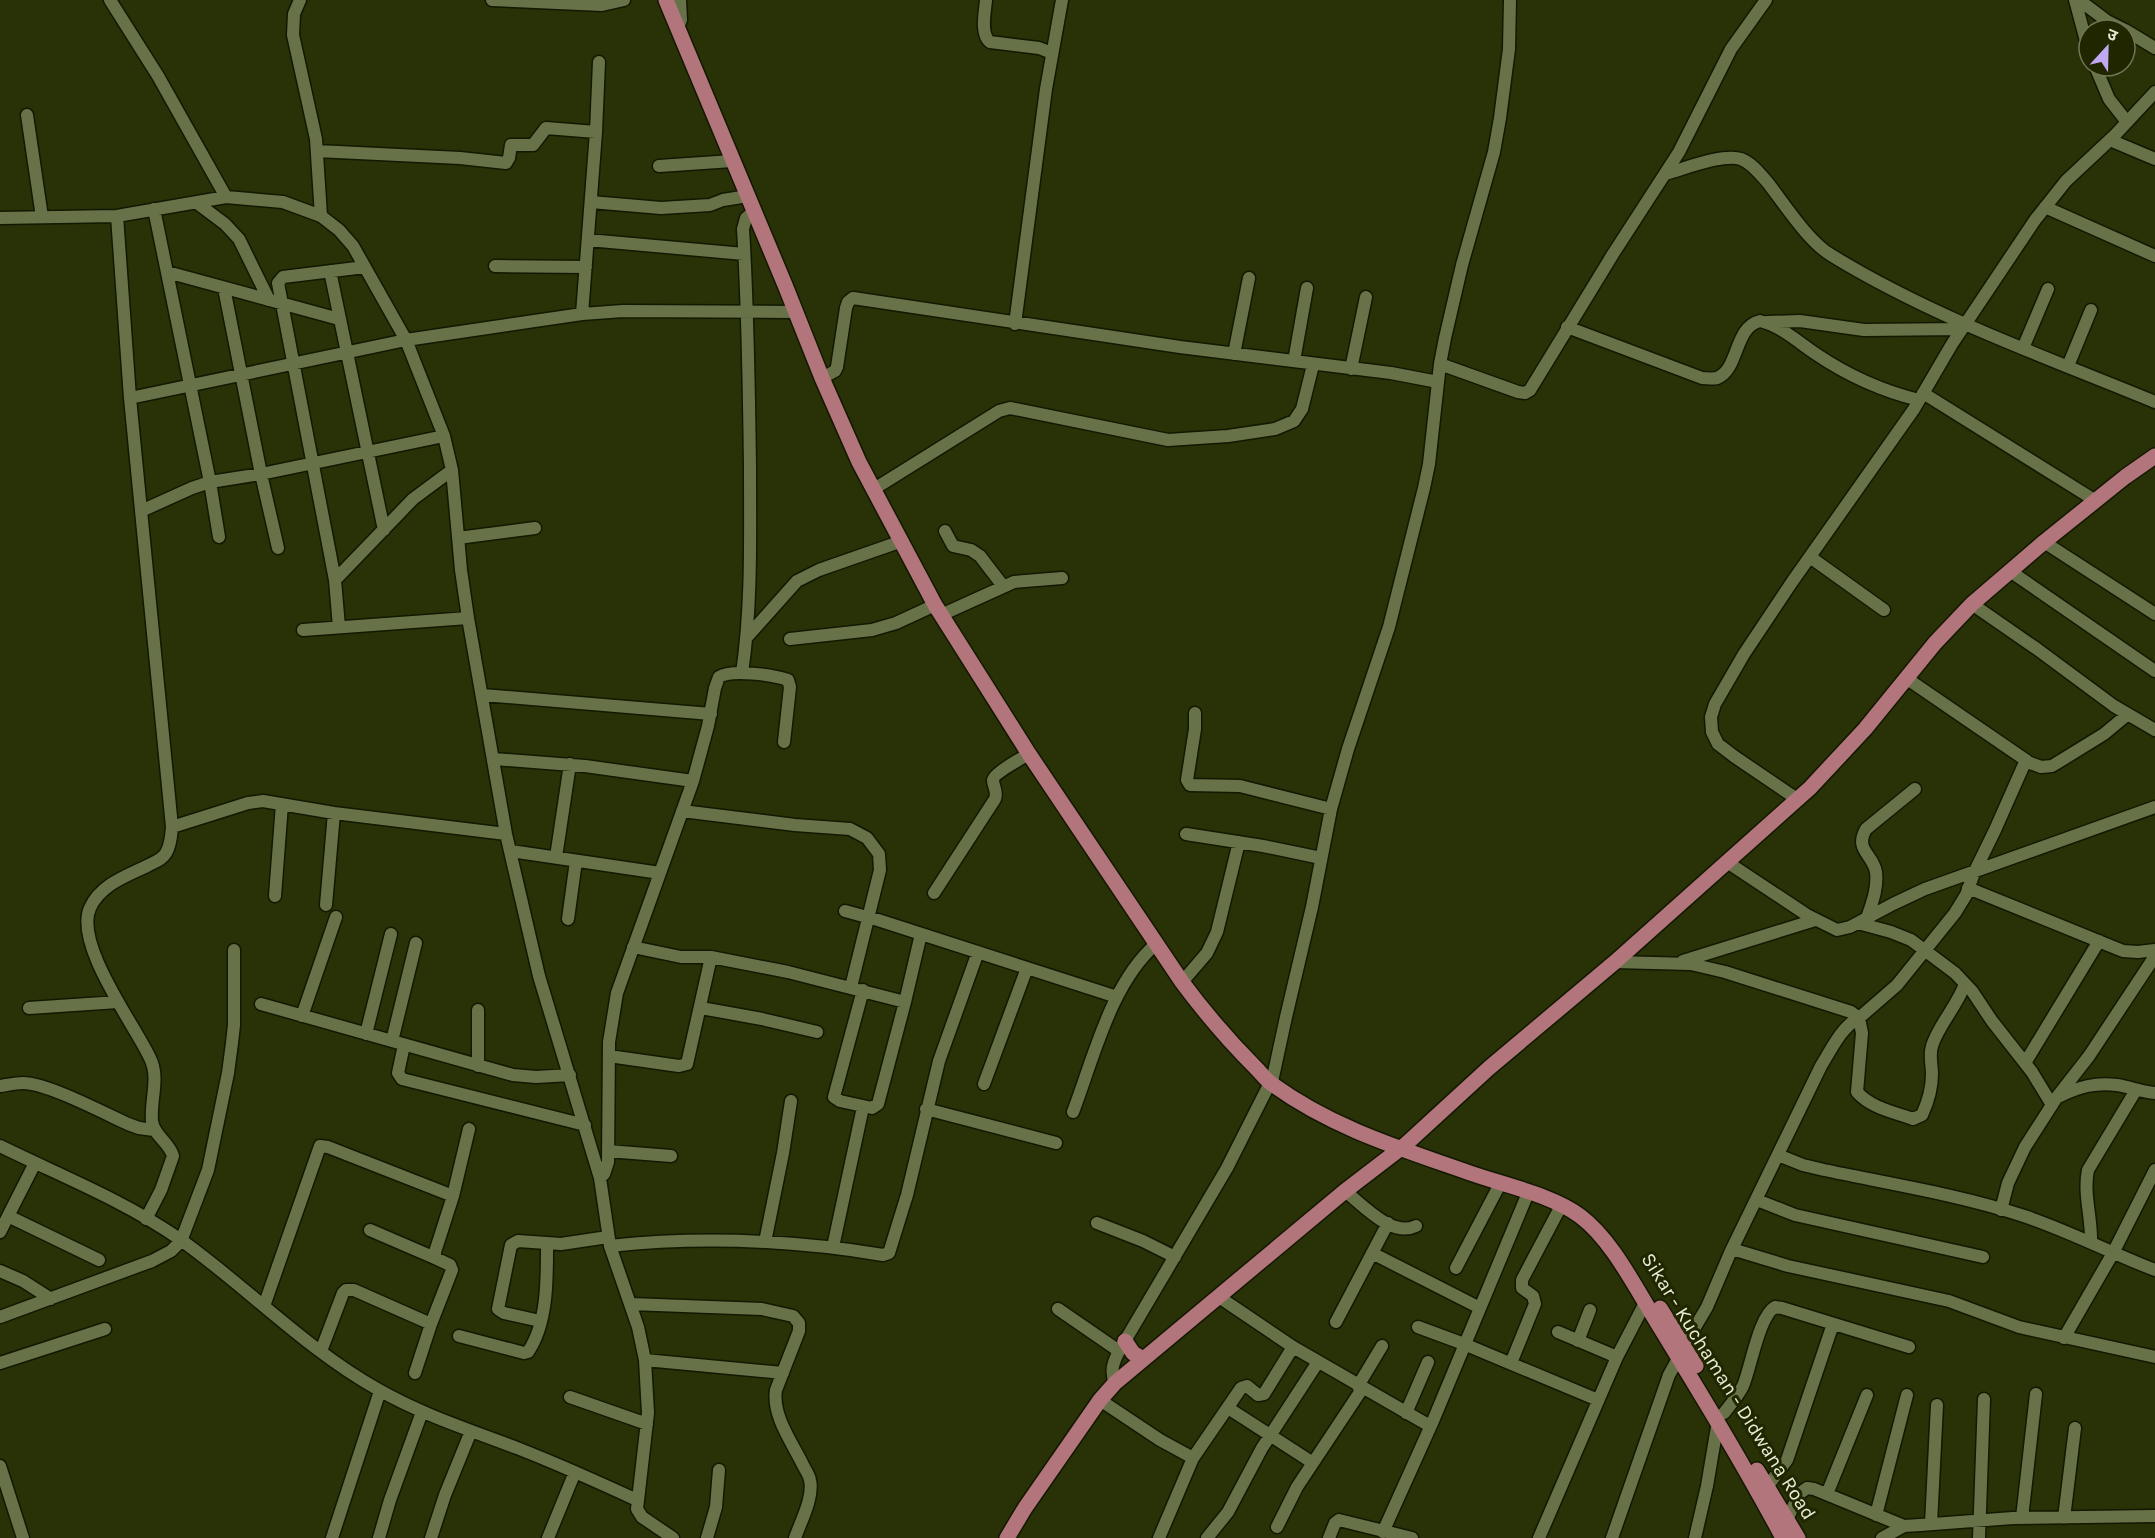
<svg xmlns="http://www.w3.org/2000/svg" width="2155" height="1538" font-family="Karla,'Noto Sans Devanagari',sans-serif">
<style>
.lines{fill:none;stroke-linecap:round;stroke-linejoin:round}
.minor-casing{stroke:#131800;stroke-width:15}
.major-casing{stroke:#131800;stroke-width:18}
.minor{stroke:#687249;stroke-width:12}
.major{stroke:#b1757b;stroke-width:15}
.labels{text-anchor:middle;stroke-width:6;stroke-linejoin:round;paint-order:stroke}
.street-label{font-size:20px;fill:#e7edd6;stroke:#202700}
</style>
<rect width="100%" height="100%" fill="#293107"/>
<g class="lines">
<g class="minor-casing">
<path id="minor" d="M 110,0 L 158,76 L 226,197
M 300,0 L 294,14 L 293,35 L 316,139 L 321,216
M 492,0 L 602,5 L 624,0
M 986,0 C 985,12 980,34 990,42 L 1039,48 L 1052,53
M 2075,0 L 2089,52
M 2079,0 L 2107,21 L 2125,30
M 678,27 L 681,20 L 680,0
M 2125,30 L 2155,48
M 2095,66 L 2109,99 L 2127,122
M 27,115 L 42,217
M 2110,140 L 2155,159
M 317,151 L 460,158 L 506,163 L 509,158 L 511,145 L 533,145 L 546,128 L 596,132
M 659,166 L 732,161
M 1665,174 C 1684,169 1723,153 1741,159 C 1752,163 1761,175 1768,183 C 1785,205 1808,241 1831,255 C 1932,317 2046,357 2155,402
M 591,202 L 661,208 L 710,205 L 723,200 L 748,196
M 197,203 L 225,224 L 239,239 L 269,300
M 2045,207 L 2155,256
M 154,209 L 210,482 L 219,537
M 117,216 L 130,398 L 172,827 C 171,836 171,845 166,853 C 162,860 154,862 147,866 C 126,876 100,885 90,908 C 74,944 134,1024 150,1058 C 160,1078 150,1100 152,1121 C 154,1136 169,1142 173,1156 L 161,1190 L 146,1219
M 0,218 L 117,216 L 226,197 L 283,202 L 321,216 L 339,230 L 353,246 L 406,340 L 444,436 L 452,470 L 461,570 L 468,618 L 506,834 L 539,976 L 600,1178 L 610,1246 L 638,1327 L 645,1360 L 648,1413 L 637,1509 L 642,1517 L 673,1538
M 588,240 L 744,254
M 495,266 L 586,267
M 330,271 L 384,530
M 167,272 L 339,319
M 224,288 L 261,474 L 278,548
M 582,314 L 596,132 L 599,62
M 1768,322 L 1800,321 L 1864,330 L 1962,329
M 1015,324 L 1046,89 L 1062,0
M 1567,327 L 1702,378 C 1707,378 1712,379 1717,378 C 1739,370 1734,327 1760,321 C 1781,326 1798,342 1816,354 C 1847,375 1882,391 1919,400
M 2023,348 L 2048,289
M 1234,354 L 1249,278
M 1294,361 L 1307,288
M 1440,364 L 1518,392 L 1525,393 L 1530,390 L 1613,254 L 1679,152 L 1731,49 L 1766,0
M 2068,366 L 2091,310
M 1351,369 L 1366,297
M 822,378 L 835,371 L 837,367 L 846,308 L 848,302 L 853,298 L 1180,347 L 1391,373 L 1438,382
M 1923,393 L 2096,501
M 130,398 L 406,340 L 582,314 L 623,311 L 796,312
M 874,489 L 999,411 L 1010,408 L 1168,440 L 1228,436 L 1275,429 L 1294,421 L 1302,409 L 1313,365
M 141,511 L 192,488 L 210,482 L 261,474 L 444,436
M 945,531 L 953,546 L 971,550 L 980,556 L 1003,586
M 458,538 L 535,528
M 2044,542 L 2155,614
M 1810,557 L 1884,610
M 2010,571 L 2155,671
M 335,580 L 413,499 L 452,470
M 1972,604 L 2037,649 L 2114,706 L 2155,730
M 941,615 L 1014,582 L 1062,578
M 339,627 L 335,580 L 278,283 L 283,277 L 365,267
M 303,630 L 468,618
M 747,637 L 797,581 L 819,570 L 902,541
M 790,639 L 872,630 L 896,623 L 935,605
M 742,673 C 752,605 750,536 750,467 C 749,388 748,309 743,229 L 746,218 L 755,211
M 1906,678 L 2030,763 L 2041,767 L 2052,766 L 2104,734 L 2128,714
M 483,695 L 711,714
M 1195,713 L 1195,729 L 1187,780 L 1190,785 L 1240,786 L 1331,809
M 494,759 L 585,766 L 693,781
M 1797,799 L 1735,757 L 1718,744 L 1712,732 L 1711,717 L 1715,704 L 1744,654 L 1792,582 L 1914,409 L 1952,344 L 2035,220 L 2066,181 L 2114,136 L 2155,92
M 682,811 L 795,825 L 850,829 L 867,838 L 879,854 L 880,870 L 851,987
M 172,827 L 248,803 L 263,801 L 334,813 L 506,834
M 1186,834 L 1263,846 L 1321,858
M 511,851 L 660,873
M 556,857 L 570,764
M 1727,862 L 1807,915 L 1837,930 L 1850,927 L 1893,904 L 1925,889 L 2155,807
M 1968,888 L 2123,951 L 2138,952 L 2155,950
M 934,893 L 995,799 C 998,791 993,787 993,780 C 994,773 1022,758 1029,754
M 275,896 L 282,804
M 326,905 L 334,813
M 845,911 L 878,920 L 1117,997
M 1867,918 C 1872,903 1878,888 1876,872 C 1873,854 1854,850 1866,829 L 1915,789
M 568,919 L 576,861
M 1858,923 L 1891,932 L 1911,940 L 1955,973 L 1972,991 L 1992,1021 L 2032,1072 L 2052,1105
M 633,947 L 681,957 L 711,957 L 788,972 L 905,1002
M 1683,961 L 1815,920
M 1615,962 L 1691,964 L 1725,972 L 1851,1012 L 1859,1018 L 1862,1033 L 1857,1092 C 1871,1108 1894,1112 1913,1119 L 1922,1115 C 1928,1102 1932,1088 1932,1074 C 1932,1064 1929,1056 1932,1046 C 1938,1026 1957,1006 1965,984
M 1182,982 L 1207,953 L 1217,932 L 1239,842
M 863,990 L 834,1097 L 840,1101 L 872,1108 L 878,1104 L 905,1002 L 921,934
M 261,1004 L 513,1075 L 536,1077 L 570,1075
M 29,1008 L 118,1002
M 701,1008 L 762,1019 L 817,1032
M 302,1016 L 336,917
M 366,1034 L 391,934
M 392,1041 L 416,943
M 404,1045 L 398,1073 L 402,1079 L 585,1125
M 609,1056 L 679,1066 L 687,1064 L 711,957
M 2025,1063 L 2099,941
M 478,1066 L 478,1010
M 984,1084 L 1027,968
M 0,1086 C 7,1085 16,1083 23,1083 C 47,1083 104,1113 128,1124 L 139,1128 L 154,1130
M 2060,1096 C 2079,1087 2096,1082 2117,1085 C 2130,1087 2142,1092 2155,1093
M 926,1109 L 1056,1143
M 1073,1112 C 1094,1057 1111,983 1156,944
M 0,1146 C 61,1176 125,1201 181,1240 C 248,1288 307,1350 379,1390 C 423,1415 470,1430 517,1448 C 558,1464 598,1482 637,1500
M 608,1151 L 671,1156
M 1778,1155 L 1803,1165 L 1824,1170 C 1891,1184 1960,1195 2024,1216 C 2069,1231 2111,1253 2155,1270
M 600,1178 L 604,1174 L 608,1162 L 609,1042 L 617,993 L 693,781 L 708,726 L 715,688 L 719,677 C 732,669 773,675 788,680 L 790,687 L 784,742
M 1345,1191 C 1363,1205 1392,1238 1416,1226
M 1757,1200 L 1795,1215 L 1983,1257
M 2001,1210 L 2008,1183 L 2025,1147 L 2057,1097 L 2089,1056 L 2155,956
M 8,1216 L 99,1260
M 1097,1223 L 1143,1241 L 1175,1257
M 370,1230 L 435,1258
M 0,1232 L 35,1163
M 765,1242 L 783,1153 L 791,1101
M 2091,1243 C 2092,1218 2083,1194 2088,1170 L 2136,1090
M 610,1246 C 702,1236 792,1240 883,1255 L 889,1253 L 907,1195 L 939,1061 L 978,952
M 833,1247 L 863,1107
M 1732,1249 L 1788,1266 L 1949,1301 L 2019,1327 L 2155,1357
M 1372,1253 L 1480,1308
M 1456,1268 L 1500,1184
M 0,1271 L 23,1281 L 51,1299
M 1219,1297 L 1293,1347 L 1430,1426
M 631,1304 L 762,1309 L 793,1316 L 799,1323 L 799,1331 L 776,1390 C 772,1415 791,1441 802,1463 C 804,1468 809,1474 810,1480 C 814,1497 801,1521 795,1538
M 264,1306 L 320,1146 L 328,1147 L 453,1196
M 1058,1309 L 1119,1351
M 0,1317 L 152,1261 L 171,1251 L 181,1241 L 208,1170 L 228,1073 L 232,1043 L 234,1025 L 234,950
M 540,1321 L 504,1313 L 498,1309 L 511,1245 L 518,1241 L 561,1244 L 608,1237
M 1336,1322 L 1388,1223
M 1418,1327 L 1464,1344 L 1598,1400
M 1558,1332 L 1617,1357
M 459,1336 L 524,1353 L 528,1352 C 548,1323 547,1277 547,1244
M 2064,1338 L 2113,1253 L 2155,1170
M 1578,1341 L 1590,1310
M 1684,1346 L 1707,1307 L 1730,1253 L 1821,1066 C 1831,1050 1842,1026 1859,1018 L 1897,985 L 1955,913 L 1966,895 L 1974,873 L 1995,830 L 2026,760
M 321,1351 L 343,1293 L 346,1290 L 354,1290 L 431,1324
M 645,1360 L 783,1373
M 0,1363 L 105,1329
M 1511,1363 L 1535,1304 L 1533,1296 L 1522,1288 L 1522,1280 L 1561,1206
M 415,1373 L 431,1324 L 452,1270 L 450,1265 L 435,1258 L 435,1252 L 453,1196 L 469,1129
M 1115,1383 C 1110,1371 1113,1363 1119,1351 L 1227,1168 L 1273,1077 L 1286,1017 L 1312,907 L 1331,809 L 1348,749 L 1389,627 L 1424,488 L 1429,464 L 1440,364 L 1445,338 L 1462,265 L 1494,152 L 1500,118 L 1509,49 L 1510,0
M 1358,1386 L 1382,1346
M 570,1397 L 647,1424
M 1100,1400 L 1160,1440 L 1193,1458
M 1228,1408 L 1313,1463
M 1406,1413 L 1428,1362
M 1724,1413 C 1731,1404 1738,1396 1743,1386 C 1751,1367 1759,1316 1775,1307 L 1782,1308 L 1909,1347
M 0,1466 L 23,1538
M 1767,1487 L 1787,1460 L 1833,1324
M 1827,1494 L 1867,1395
M 1876,1515 L 1907,1395
M 2022,1518 L 2036,1394
M 2064,1518 L 2075,1428
M 1787,1520 L 1799,1494 L 1807,1488 L 1814,1489 L 1904,1526
M 1931,1524 L 1937,1405
M 1277,1527 L 1297,1487 L 1362,1389
M 1383,1532 L 1433,1421 L 1528,1193
M 332,1538 L 380,1391
M 379,1538 L 390,1500 L 422,1412
M 431,1538 L 445,1495 L 471,1431
M 548,1538 L 575,1472
M 707,1538 L 716,1507 L 719,1470
M 1159,1538 L 1193,1458 L 1241,1388 L 1247,1386 L 1258,1395 L 1264,1394 L 1293,1347
M 1207,1538 L 1228,1512 L 1262,1448 L 1318,1362
M 1329,1538 L 1335,1523 L 1339,1520 L 1412,1538
M 1539,1538 L 1617,1357 L 1645,1303
M 1612,1538 L 1669,1375 L 1679,1357
M 1695,1538 L 1707,1486 L 1718,1421
M 1882,1538 L 1904,1526 L 1920,1525 L 2013,1518 L 2155,1516
M 1979,1538 L 1984,1399"/>
</g>
<g class="major-casing">
<path id="major" d="M 666,0 L 785,285 L 822,378 L 859,462 L 935,605 L 1029,754 L 1182,982 C 1205,1013 1229,1041 1256,1068 C 1261,1073 1266,1080 1272,1084 C 1332,1128 1402,1149 1470,1173 C 1504,1185 1552,1195 1580,1216 C 1611,1239 1634,1285 1655,1319 C 1699,1391 1743,1463 1783,1538
M 1660,1308 L 1696,1366
M 1125,1341 L 1133,1353 L 1143,1359
M 1757,1470 L 1798,1538
M 1007,1538 L 1025,1508 L 1100,1400 L 1115,1383 L 1345,1191 L 1405,1145 L 1489,1068 L 1615,962 L 1810,788 L 1865,729 L 1935,643 L 1972,604 L 2044,542 L 2125,477 L 2155,456"/>
</g>
<use href="#minor" class="minor"/>
<use href="#major" class="major"/>
</g>
<g class="labels">
<g class="street-label">
<text transform="translate(1729 1386) rotate(58)" y="7">Sikar - Kuchaman - Didwana Road</text>
</g>
</g>
<g transform="translate(2107 48) rotate(22)"><circle r="28" fill="#202700" stroke="#707656" stroke-width="1.5"/>
<path d="M0-4.5L10 22L0 15L-10 22Z" fill="#c1a8f3"/>
<text y="-9" font-size="16" font-weight="bold" text-anchor="middle" fill="#e7edd6">उ</text>
</g>
</svg>
